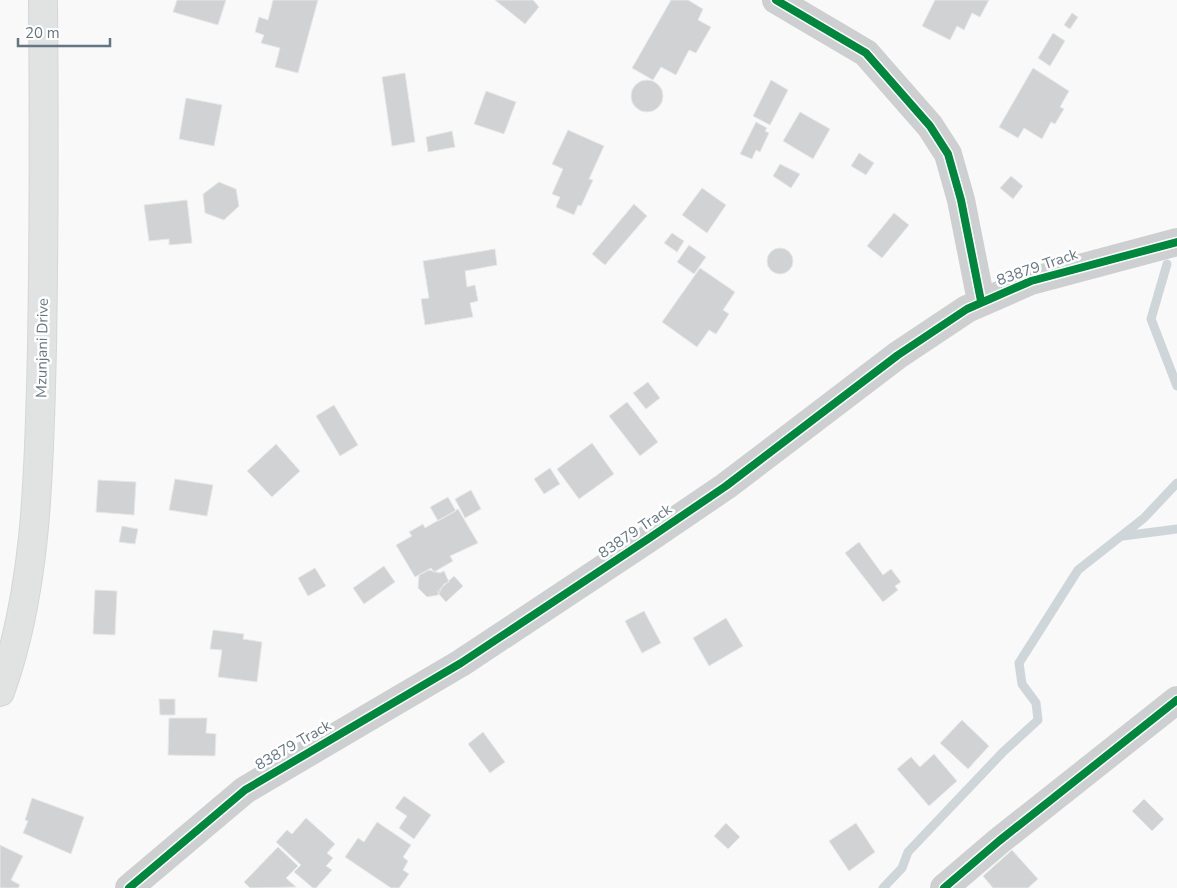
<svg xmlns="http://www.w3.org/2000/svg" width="1177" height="888" font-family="'Nunito Sans',sans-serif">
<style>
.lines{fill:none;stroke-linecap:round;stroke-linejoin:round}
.stream{stroke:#ced6d9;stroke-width:9}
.building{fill:#d0d2d3;stroke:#e8e8e8}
.secondary-casing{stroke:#d5d6d7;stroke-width:30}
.street{stroke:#cecfd0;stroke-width:28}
.secondary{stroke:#e1e2e2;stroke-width:28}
.cycleway-casing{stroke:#fff;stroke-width:11}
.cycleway{stroke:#00873e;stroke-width:8}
.labels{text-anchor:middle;stroke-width:5;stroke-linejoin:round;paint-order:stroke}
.street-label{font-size:15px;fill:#657683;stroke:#fff}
</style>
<rect width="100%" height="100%" fill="#f9f9f9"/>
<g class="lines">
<path class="stream" d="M 1167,264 L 1151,319 L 1177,386
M 1123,536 L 1177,529
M 883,888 L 902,868 L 908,852 L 1003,752 L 1038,720 L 1036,703 L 1022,684 L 1019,663 L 1078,570 L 1144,518 L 1177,483"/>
</g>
<path class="building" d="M 177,0 L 226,0 L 218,25 L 173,12 Z
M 273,0 L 318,0 L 298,73 L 275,67 L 280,48 L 261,43 L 264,35 L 255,32 L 259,17 L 268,20 Z
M 495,0 L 533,0 L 539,7 L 525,24 Z
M 671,0 L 688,0 L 703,9 L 698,20 L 711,27 L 696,53 L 689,50 L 676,75 L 661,67 L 653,80 L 632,68 Z
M 935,0 L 989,0 L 980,17 L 972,13 L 964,30 L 957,26 L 950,40 L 922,26 Z
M 1072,13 L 1078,17 L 1070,29 L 1064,25 Z
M 1053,33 L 1065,41 L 1050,66 L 1038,58 Z
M 1033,68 L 1069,91 L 1060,107 L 1064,109 L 1055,124 L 1051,122 L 1042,139 L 1024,128 L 1018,138 L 999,127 Z
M 405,73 L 415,142 L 392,146 L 382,77 Z
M 771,80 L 788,90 L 770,125 L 753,116 Z
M631 96a16 16 0 1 1 32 0a16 16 0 1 1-32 0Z
M 486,91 L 516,102 L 504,134 L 474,124 Z
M 186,98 L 222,105 L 214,146 L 179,139 Z
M 800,112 L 830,129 L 813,159 L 783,141 Z
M 756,122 L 767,128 L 765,131 L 769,133 L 760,152 L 756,150 L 752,159 L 740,154 Z
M 568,130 L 604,146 L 589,179 L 593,180 L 581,206 L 578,205 L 574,215 L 556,207 L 560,197 L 552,194 L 563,169 L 552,164 Z
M 452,131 L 455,147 L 428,152 L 426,137 Z
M 859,153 L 874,163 L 866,175 L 851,166 Z
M 780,164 L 800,174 L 791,188 L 773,176 Z
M 1011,176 L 1023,186 L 1013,199 L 1000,188 Z
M 219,182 L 236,189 L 239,206 L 224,220 L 205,213 L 203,194 Z
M 702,188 L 726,205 L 707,233 L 682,215 Z
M 187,200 L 192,243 L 169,245 L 169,239 L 149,241 L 144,205 Z
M 634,204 L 647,216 L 605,265 L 592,254 Z
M 894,213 L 909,225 L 882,258 L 867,246 Z
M 672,233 L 684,241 L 677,252 L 664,243 Z
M 689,245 L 706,257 L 694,274 L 677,262 Z
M767 261a13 13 0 1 1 26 0a13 13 0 1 1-26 0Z
M 495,249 L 497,265 L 465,271 L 467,287 L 475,285 L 478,301 L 470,303 L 473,317 L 425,325 L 421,299 L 429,298 L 423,261 Z
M 700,268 L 735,292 L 723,310 L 729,314 L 716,334 L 709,330 L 697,347 L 662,322 Z
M 648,382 L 660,398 L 646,409 L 633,393 Z
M 627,402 L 658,442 L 640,456 L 609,416 Z
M 334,405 L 358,445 L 340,456 L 316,416 Z
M 592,443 L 614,474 L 579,499 L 557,469 Z
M 276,444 L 300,471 L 272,497 L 247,471 Z
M 550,468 L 560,484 L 544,494 L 534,479 Z
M 175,479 L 213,485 L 207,516 L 169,510 Z
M 98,480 L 136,482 L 134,515 L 96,512 Z
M 471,490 L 481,509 L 465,518 L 455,499 Z
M 448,497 L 456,511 L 438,521 L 430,507 Z
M 458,509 L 478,543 L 450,556 L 453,561 L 434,572 L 431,568 L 415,577 L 396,545 L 412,536 L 409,532 L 423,524 L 425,528 Z
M 122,526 L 138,529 L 135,544 L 119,542 Z
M 859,542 L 883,575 L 891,569 L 901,582 L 895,586 L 898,590 L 883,602 L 845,553 Z
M 384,566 L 395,582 L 364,604 L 353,588 Z
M 315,568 L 326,586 L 308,596 L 298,578 Z
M 429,570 L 440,573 L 444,571 L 449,582 L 444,584 L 438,595 L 427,597 L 418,588 L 419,575 Z
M 454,576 L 463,586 L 446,602 L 437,592 Z
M 95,590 L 117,591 L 115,635 L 93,634 Z
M 644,611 L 661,643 L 642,653 L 625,621 Z
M 726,618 L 743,646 L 709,666 L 693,638 Z
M 213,630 L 244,634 L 243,639 L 262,642 L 257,682 L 218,677 L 222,650 L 210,649 Z
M 159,699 L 175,699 L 175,715 L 160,715 Z
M 169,718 L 207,718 L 206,733 L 216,734 L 215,756 L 168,755 Z
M 962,720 L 989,746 L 968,769 L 940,743 Z
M 483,732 L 505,762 L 490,773 L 468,744 Z
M 934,754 L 957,781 L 929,806 L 897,769 L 911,757 L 920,767 Z
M 404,796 L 431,815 L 414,839 L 399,828 L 407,816 L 395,808 Z
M 32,798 L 84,817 L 71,854 L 23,833 L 28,821 L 25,820 Z
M 1144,799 L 1164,819 L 1152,831 L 1132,811 Z
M 306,818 L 335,844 L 327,853 L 333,858 L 326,866 L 332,870 L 316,888 L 313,888 L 294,872 L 301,865 L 276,842 L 287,830 L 292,834 Z
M 377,822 L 411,845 L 403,857 L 408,861 L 403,870 L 409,874 L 399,888 L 391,888 L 345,857 L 358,838 L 364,842 Z
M 726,823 L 740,837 L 728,849 L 714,836 Z
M 856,823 L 875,852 L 849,871 L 829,841 Z
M 0,845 L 23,856 L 11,880 L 20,885 L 18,888 L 0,888 Z
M 278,847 L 298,866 L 286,878 L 296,887 L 250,888 L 244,882 Z
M 1012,850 L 1038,879 L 1028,888 L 993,888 L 983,876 Z"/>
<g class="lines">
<g class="secondary-casing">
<path id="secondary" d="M 0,692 C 39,586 39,459 42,348 C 44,232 44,116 43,0"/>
</g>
<path class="street" d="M 776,0 L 866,53 L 930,126 L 948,154 L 961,200 L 981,301
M 129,888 L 245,790 L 461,663 L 648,539 L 726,486 L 898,355 L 967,309 L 1031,281 L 1177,242
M 944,888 L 999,841 L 1177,700"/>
<use href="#secondary" class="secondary"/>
<g class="cycleway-casing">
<path id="cycleway" d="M 776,0 L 866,53 L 930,126 L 948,154 L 961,200 L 981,301
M 129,888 L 245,790 L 461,663 L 648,539 L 726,486 L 898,355 L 967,309 L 1031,281 L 1177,242
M 944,888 L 999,841 L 1177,700"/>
</g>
<use href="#cycleway" class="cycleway"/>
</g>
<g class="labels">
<g class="street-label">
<text transform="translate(1037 267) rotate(-19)" y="5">83879 Track</text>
<text transform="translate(42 348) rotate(-89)" y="5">Mzunjani Drive</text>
<text transform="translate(635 531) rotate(-34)" y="5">83879 Track</text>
<text transform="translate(293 745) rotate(-30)" y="5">83879 Track</text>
</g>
</g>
<path d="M18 38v8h92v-8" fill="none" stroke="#657683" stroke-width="2.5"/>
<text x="25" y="38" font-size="15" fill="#657683" stroke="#ffffff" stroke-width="4" paint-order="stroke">20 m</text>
</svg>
